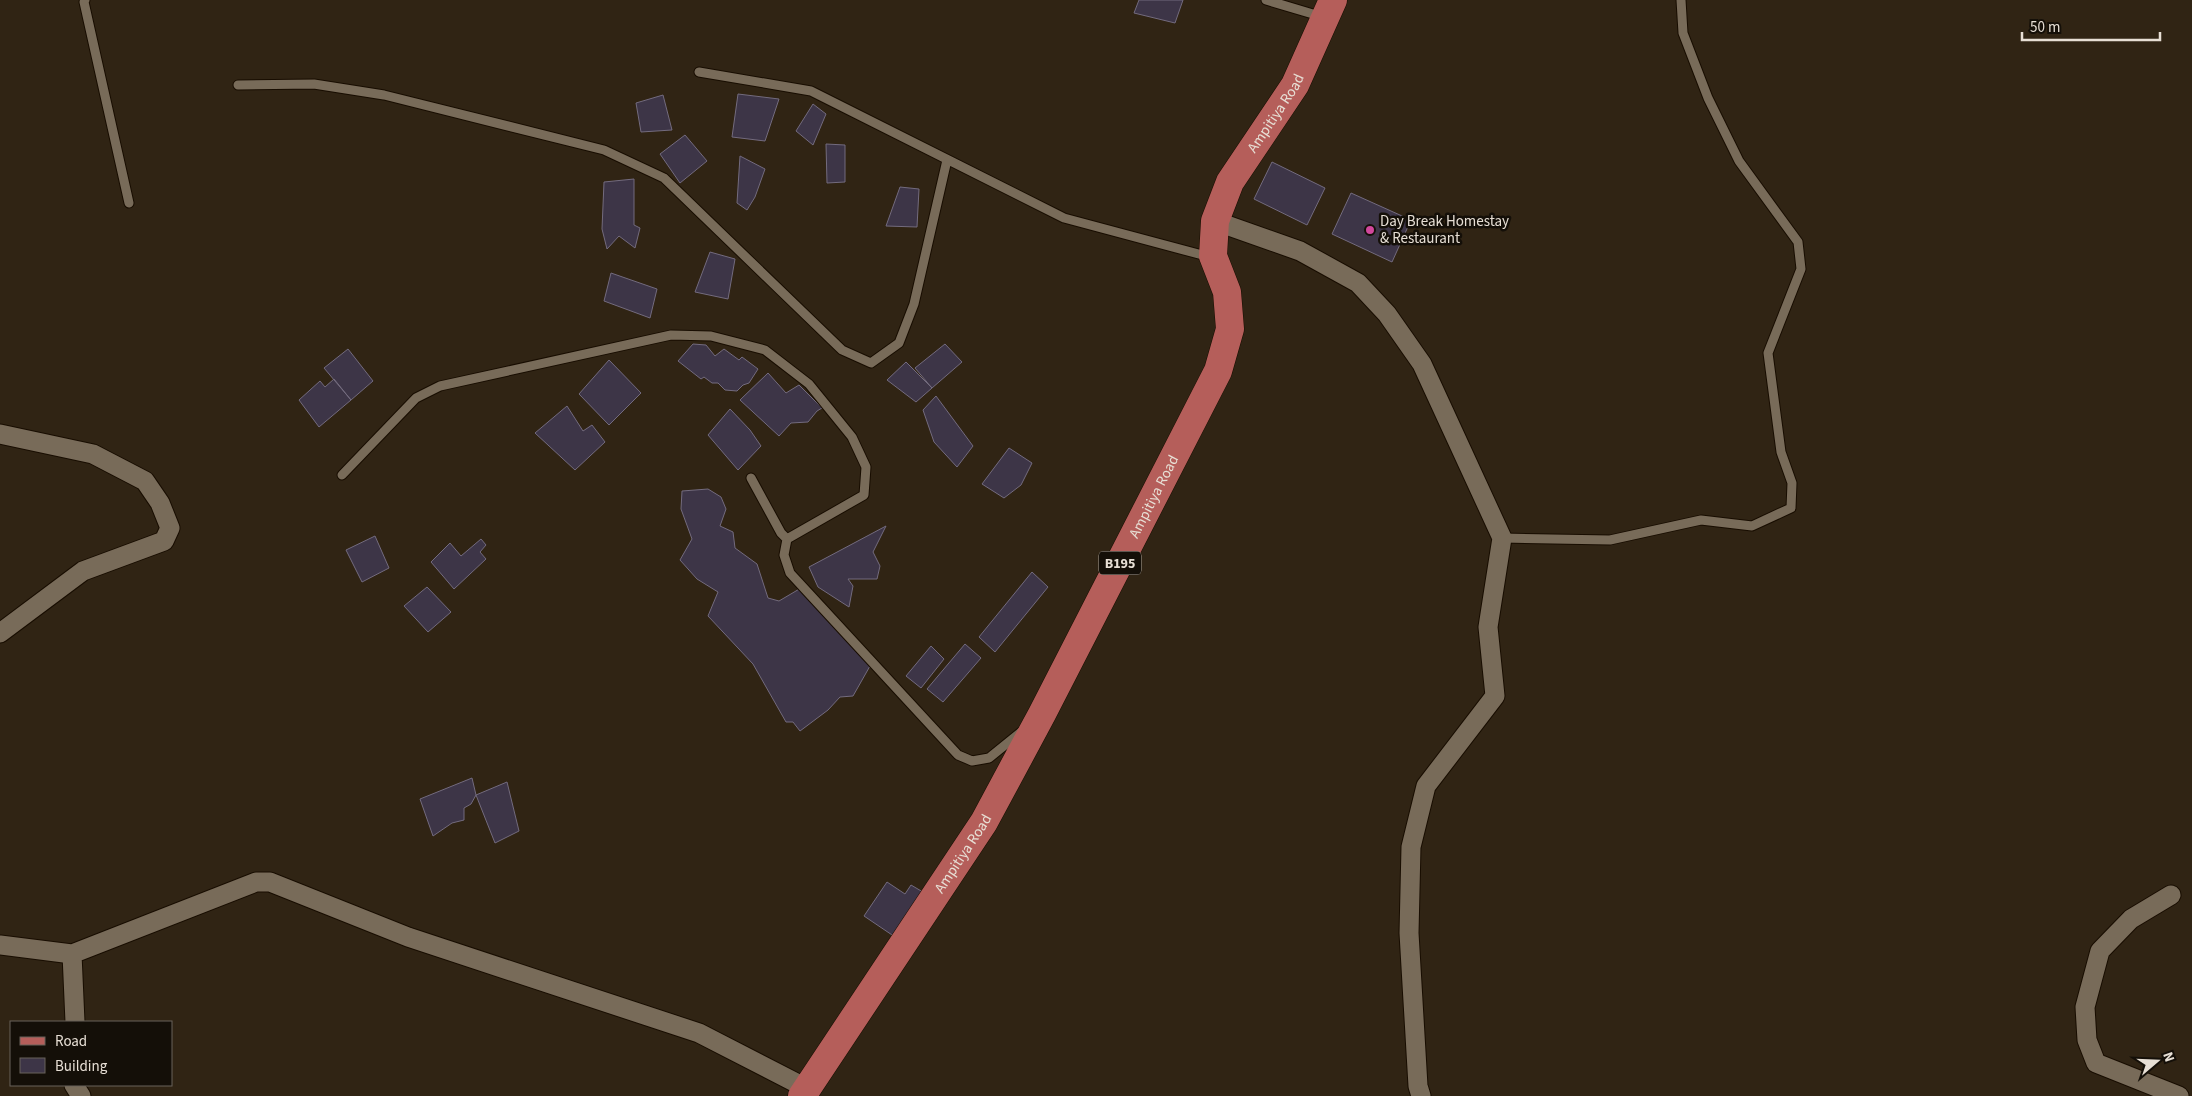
<svg xmlns="http://www.w3.org/2000/svg" width="2192" height="1096" font-family="'Source Sans 3',sans-serif">
<style>
.building{fill:#3d3547;stroke:#736b7e}
.lines{fill:none;stroke-linecap:round;stroke-linejoin:round}
.lane-casing{stroke:#180d01;stroke-width:11}
.street-casing{stroke:#180d01;stroke-width:21}
.primary-casing{stroke:#180d01;stroke-width:29}
.lane{stroke:#786b59;stroke-width:9}
.street{stroke:#786b59;stroke-width:19}
.primary{stroke:#b55e5a;stroke-width:28}
.hotel-dot{fill:#d1479c;stroke:#140f08;stroke-width:2}
.labels{text-anchor:middle;stroke-width:5;stroke-linejoin:round;paint-order:stroke}
.shield{fill:#140f08;stroke:#a8a198;stroke-width:1}
.shield-label{font-size:14px;font-weight:bold;fill:#e7dfd5}
.street-label{font-size:15px;fill:#e7dfd5;stroke:#140f08}
.poi-label{font-size:15px;fill:#e7dfd5;stroke:#140f08;text-anchor:start}
</style>
<rect width="100%" height="100%" fill="#302414"/>
<path class="building" d="M 1139,0 L 1183,0 L 1175,23 L 1134,13 Z
M 738,94 L 779,99 L 765,141 L 732,137 Z
M 663,95 L 672,130 L 641,132 L 636,103 Z
M 813,104 L 826,114 L 813,145 L 796,131 Z
M 685,135 L 707,161 L 680,183 L 660,154 Z
M 826,144 L 845,145 L 845,182 L 827,183 Z
M 740,156 L 765,169 L 755,197 L 747,210 L 737,203 Z
M 1272,162 L 1325,188 L 1307,225 L 1254,199 Z
M 634,179 L 634,225 L 640,228 L 635,248 L 619,236 L 607,249 L 602,229 L 604,182 Z
M 900,187 L 919,189 L 917,227 L 886,226 Z
M 1351,193 L 1411,220 L 1392,262 L 1332,234 Z
M 710,252 L 735,259 L 728,299 L 695,292 Z
M 611,273 L 657,289 L 650,318 L 604,301 Z
M 693,344 L 706,345 L 715,356 L 724,349 L 739,360 L 742,357 L 758,369 L 749,383 L 743,385 L 737,391 L 725,390 L 718,383 L 712,383 L 704,377 L 701,379 L 678,361 Z
M 945,344 L 962,362 L 932,388 L 915,368 Z
M 348,349 L 373,381 L 351,400 L 324,368 Z
M 609,360 L 641,393 L 609,425 L 579,394 Z
M 906,362 L 932,388 L 916,402 L 887,380 Z
M 768,373 L 786,393 L 799,385 L 822,408 L 817,411 L 808,422 L 791,423 L 779,436 L 740,400 Z
M 334,379 L 351,400 L 319,427 L 299,400 L 320,381 L 325,387 Z
M 936,396 L 973,446 L 957,467 L 934,442 L 923,410 Z
M 567,406 L 583,431 L 592,425 L 605,442 L 575,470 L 535,433 Z
M 730,409 L 750,430 L 761,446 L 738,470 L 708,435 Z
M 1009,448 L 1032,463 L 1021,485 L 1004,498 L 982,484 Z
M 708,489 L 721,497 L 726,509 L 720,526 L 733,532 L 735,548 L 757,564 L 768,598 L 779,601 L 801,588 L 870,666 L 853,696 L 840,697 L 828,710 L 800,731 L 793,722 L 786,722 L 753,664 L 708,616 L 718,592 L 697,579 L 680,560 L 692,539 L 681,509 L 682,491 Z
M 886,526 L 873,552 L 880,566 L 877,579 L 848,579 L 853,586 L 849,607 L 818,587 L 809,567 Z
M 375,536 L 389,568 L 362,582 L 346,550 Z
M 481,539 L 486,545 L 480,552 L 486,559 L 454,589 L 431,562 L 450,543 L 461,556 Z
M 1032,572 L 1048,587 L 995,652 L 979,637 Z
M 427,587 L 451,612 L 428,632 L 404,606 Z
M 965,644 L 981,658 L 943,702 L 927,689 Z
M 931,646 L 944,659 L 921,688 L 906,676 Z
M 472,778 L 476,795 L 471,804 L 464,808 L 464,820 L 452,823 L 433,836 L 420,799 Z
M 507,782 L 519,831 L 495,843 L 476,795 Z
M 887,882 L 905,894 L 911,885 L 928,895 L 898,939 L 864,916 Z"/>
<g class="lines">
<g class="lane-casing">
<path id="lane" d="M 85,0 L 84,2 L 129,203
M 1266,0 L 1323,17
M 699,72 L 811,91 L 1064,218 L 1210,257
M 238,85 L 314,84 L 384,95 L 604,150 L 664,178 L 842,350 L 871,363 L 899,343 L 914,304 L 947,160
M 342,475 L 416,398 L 440,386 L 671,335 L 711,336 L 765,350 L 809,384 L 852,437 L 866,467 L 864,495 L 787,539 L 784,555 L 790,573 L 958,755 L 972,761 L 989,758 L 1021,732
M 751,478 L 781,533 L 787,539
M 1502,538 L 1610,540 L 1701,520 L 1752,526 L 1791,508 L 1792,483 L 1781,452 L 1768,353 L 1801,269 L 1798,242 L 1739,161 L 1708,98 L 1683,33 L 1681,0"/>
</g>
<g class="street-casing">
<path id="street" d="M 1215,221 L 1300,251 L 1358,283 L 1387,314 L 1422,364 L 1502,538 L 1488,627 L 1495,696 L 1426,786 L 1411,847 L 1409,933 L 1418,1086 L 1421,1096
M 0,434 L 93,454 L 145,481 L 160,503 L 170,528 L 164,541 L 83,571 L 0,633
M 2171,895 L 2131,919 L 2100,951 L 2085,1007 L 2087,1040 L 2096,1063 L 2179,1096
M 0,945 L 72,954
M 75,1022 L 72,954 L 256,882 L 270,882 L 408,937 L 699,1033 L 806,1088
M 74,1085 L 81,1096"/>
</g>
<g class="primary-casing">
<g id="primary">
<path id="s1" d="M 802,1096 L 984,822 L 1042,714 L 1218,371 L 1230,329 L 1227,292 L 1213,256 L 1215,221 L 1230,182 L 1295,85 L 1333,0"/>
</g>
</g>
<use href="#lane" class="lane"/>
<use href="#street" class="street"/>
<use href="#primary" class="primary"/>
</g>
<circle class="hotel-dot" cx="1370" cy="230" r="5"/>
<g class="labels">
<rect class="shield" x="1099" y="551.5" width="42" height="23" rx="4"/>
<g class="shield-label">
<text x="1120" y="568">B195</text>
</g>
<g class="street-label">
<text dy="5" stroke="none"><textPath href="#s1" startOffset="1116">Ampitiya Road</textPath></text>
<text dy="5" stroke="none"><textPath href="#s1" startOffset="696">Ampitiya Road</textPath></text>
<text dy="5" stroke="none"><textPath href="#s1" startOffset="291">Ampitiya Road</textPath></text>
</g>
<g class="poi-label">
<text x="1380" y="226">Day Break Homestay<tspan x="1380" dy="17">&amp; Restaurant</tspan></text>
</g>
</g>
<rect x="10" y="1021" width="162" height="65" fill="#140f08" stroke="#68625a"/>
<rect x="20" y="1037" width="25" height="8" fill="#b55e5a" stroke="#68625a"/>
<text x="55" y="1046" font-size="15" fill="#e7dfd5">Road</text>
<rect x="20" y="1058" width="25" height="15" fill="#3d3547" stroke="#68625a"/>
<text x="55" y="1071" font-size="15" fill="#e7dfd5">Building</text>
<g transform="translate(2157 1061) rotate(71)" stroke="#140f08" stroke-width="4" paint-order="stroke">
<path d="M0-4L9 19L0 12L-9 19Z" fill="#e7dfd5"/>
<text y="-8" font-size="14" font-weight="bold" text-anchor="middle" fill="#e7dfd5">N</text>
</g>
<path d="M2022 32v8h138v-8" fill="none" stroke="#e7dfd5" stroke-width="2.5"/>
<text x="2030" y="32" font-size="15" fill="#e7dfd5" stroke="#140f08" stroke-width="4" paint-order="stroke">50 m</text>
</svg>
